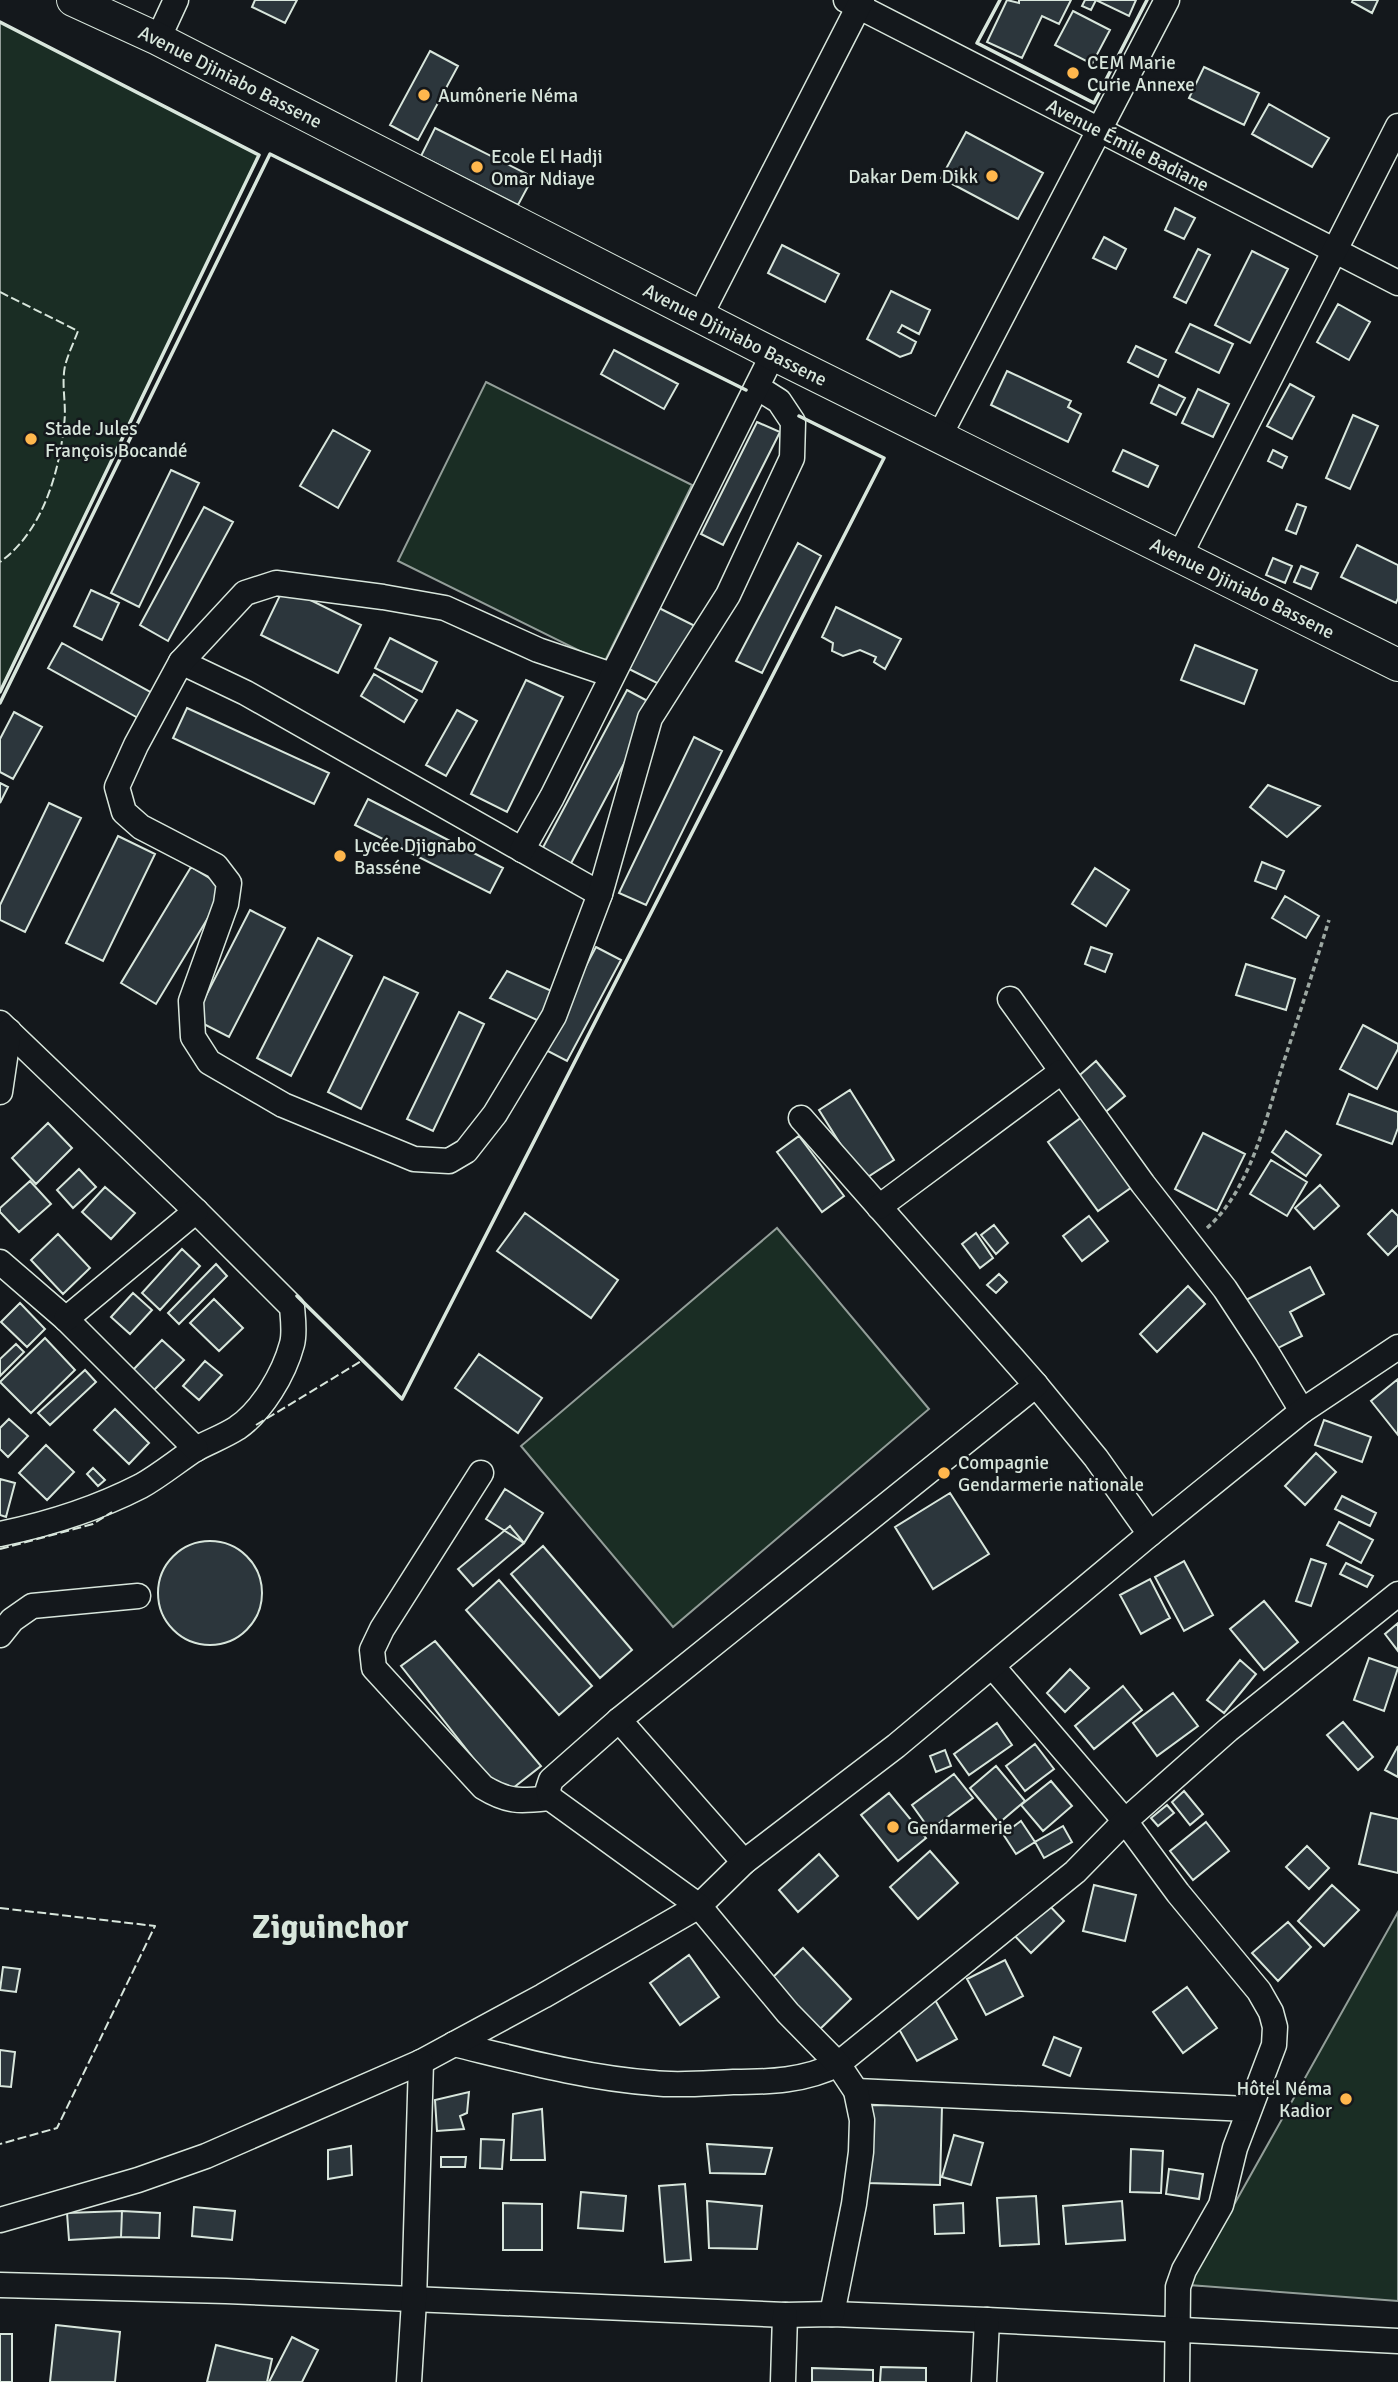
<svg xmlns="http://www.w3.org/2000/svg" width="1398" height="2382" font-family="Signika,sans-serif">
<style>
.green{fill:#1a2d24;stroke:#939e99;stroke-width:2}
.building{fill:#2c363c;stroke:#d8e6dc;stroke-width:2}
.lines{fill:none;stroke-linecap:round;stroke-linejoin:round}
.minor-casing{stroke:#d8e6dc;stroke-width:27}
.major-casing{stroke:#d8e6dc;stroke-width:34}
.path{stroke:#9da8a2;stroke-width:3.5;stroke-dasharray:5 3.5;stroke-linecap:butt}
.minor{stroke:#14181c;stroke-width:24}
.major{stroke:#14181c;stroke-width:32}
.fence{stroke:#d8e6dc;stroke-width:2;stroke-dasharray:9 3.5;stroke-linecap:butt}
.wall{stroke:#d8e6dc;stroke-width:3.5}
.poi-dot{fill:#ffb74d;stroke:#14181c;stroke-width:2.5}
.labels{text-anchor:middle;stroke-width:5;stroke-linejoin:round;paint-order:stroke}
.poi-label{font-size:19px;fill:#d8e6dc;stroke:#14181c;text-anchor:start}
.street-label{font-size:19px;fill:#d8e6dc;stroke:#14181c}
.town-label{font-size:33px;font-weight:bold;fill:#d8e6dc;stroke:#14181c}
</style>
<rect width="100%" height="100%" fill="#14181c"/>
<path class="green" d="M 0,22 L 259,155 L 0,692 Z
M 486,382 L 692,485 L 604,663 L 398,561 Z
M 777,1228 L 929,1409 L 673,1627 L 521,1446 Z
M 1398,1912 L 1398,2301 L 1189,2285 Z"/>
<path class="building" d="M 255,0 L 297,0 L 285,23 L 252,7 Z
M 1007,0 L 1019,3 L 1019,0 L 1071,0 L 1059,24 L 1042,16 L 1022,58 L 987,42 Z
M 1085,0 L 1136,0 L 1129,16 L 1096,0 L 1091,10 L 1082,6 Z
M 1353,0 L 1378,0 L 1372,13 L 1352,2 Z
M 1073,11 L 1110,30 L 1092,64 L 1055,45 Z
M 430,51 L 458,66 L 418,140 L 390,125 Z
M 1204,67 L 1259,93 L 1244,125 L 1189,98 Z
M 1269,104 L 1329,138 L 1312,167 L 1252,134 Z
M 435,128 L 533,177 L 518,205 L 421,156 Z
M 966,132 L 1043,173 L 1018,219 L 941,178 Z
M 1175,208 L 1195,218 L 1184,239 L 1165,230 Z
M 1104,237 L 1126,249 L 1116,269 L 1093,258 Z
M 782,245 L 839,274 L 825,302 L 768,273 Z
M 1198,249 L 1210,255 L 1186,303 L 1174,297 Z
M 1252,251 L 1288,269 L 1250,343 L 1215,325 Z
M 891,291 L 930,310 L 919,334 L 902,325 L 898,332 L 916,342 L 911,353 L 900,357 L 867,339 Z
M 1338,304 L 1370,322 L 1349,360 L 1317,342 Z
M 1190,324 L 1233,344 L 1219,373 L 1176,352 Z
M 1136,346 L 1166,360 L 1158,377 L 1128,362 Z
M 614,350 L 678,384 L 664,409 L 601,374 Z
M 1007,371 L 1071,401 L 1068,407 L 1081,414 L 1068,442 L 991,405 Z
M 1290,384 L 1314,397 L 1292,439 L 1267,426 Z
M 1159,385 L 1185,398 L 1176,415 L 1151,403 Z
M 1198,389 L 1229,404 L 1213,437 L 1182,423 Z
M 1353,415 L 1378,426 L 1350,489 L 1326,478 Z
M 757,422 L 780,432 L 723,545 L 701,534 Z
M 333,430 L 370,451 L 338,508 L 300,486 Z
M 1123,450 L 1158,466 L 1148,487 L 1113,471 Z
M 1273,450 L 1287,457 L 1282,468 L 1268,461 Z
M 171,470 L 199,483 L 139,607 L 111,593 Z
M 1297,504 L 1306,507 L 1296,534 L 1286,530 Z
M 204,507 L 233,522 L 168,641 L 140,625 Z
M 798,543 L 821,556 L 762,673 L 736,661 Z
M 1357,545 L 1398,565 L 1398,598 L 1396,603 L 1341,577 Z
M 1273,558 L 1292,566 L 1285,583 L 1266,575 Z
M 1301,566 L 1318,573 L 1311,589 L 1294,582 Z
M 284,587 L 361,625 L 338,673 L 261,635 Z
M 91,590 L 119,603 L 102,640 L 74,626 Z
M 836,607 L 901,639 L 885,669 L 874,662 L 876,657 L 860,650 L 843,656 L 832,651 L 833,643 L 822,637 Z
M 659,608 L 695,626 L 665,687 L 629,669 Z
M 390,638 L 437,662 L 422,692 L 375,668 Z
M 62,643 L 152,693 L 138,718 L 48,668 Z
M 1195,645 L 1257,670 L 1244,704 L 1181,680 Z
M 374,674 L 417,700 L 404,722 L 361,696 Z
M 526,680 L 563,697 L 507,812 L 471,794 Z
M 627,690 L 655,705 L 568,869 L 540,853 Z
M 187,708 L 329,773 L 314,804 L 173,738 Z
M 457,710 L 477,721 L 446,776 L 426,765 Z
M 14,712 L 42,727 L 13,779 L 0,772 L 0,739 Z
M 694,737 L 722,751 L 646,905 L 619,893 Z
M 0,783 L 8,787 L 0,803 Z
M 1268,785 L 1320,806 L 1287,837 L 1250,807 Z
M 368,799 L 503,868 L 490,893 L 355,825 Z
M 49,803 L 81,818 L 25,932 L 0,920 L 0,905 Z
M 118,836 L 155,854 L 103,961 L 66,943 Z
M 1262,862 L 1284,871 L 1276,889 L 1255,881 Z
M 191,867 L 226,888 L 156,1004 L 121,983 Z
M 1095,868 L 1129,890 L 1106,926 L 1072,904 Z
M 1285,896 L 1319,916 L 1306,938 L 1272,918 Z
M 250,910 L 285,928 L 229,1037 L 194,1019 Z
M 318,938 L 352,956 L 291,1076 L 257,1058 Z
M 596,947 L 621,960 L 567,1061 L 542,1048 Z
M 1091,947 L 1112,954 L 1105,972 L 1085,964 Z
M 1246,964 L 1295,979 L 1286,1010 L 1236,995 Z
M 507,971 L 556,993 L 539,1021 L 490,998 Z
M 384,977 L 418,993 L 361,1109 L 328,1092 Z
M 459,1012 L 484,1024 L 433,1131 L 407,1119 Z
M 1363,1025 L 1398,1044 L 1398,1049 L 1377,1089 L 1340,1069 Z
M 1096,1061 L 1125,1096 L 1103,1114 L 1074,1080 Z
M 850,1090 L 894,1160 L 863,1180 L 819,1110 Z
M 1349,1094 L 1398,1112 L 1398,1128 L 1392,1144 L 1337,1124 Z
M 1082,1117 L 1132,1187 L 1098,1211 L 1048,1142 Z
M 48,1123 L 72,1148 L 36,1184 L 12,1158 Z
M 1286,1131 L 1321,1155 L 1306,1176 L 1272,1152 Z
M 1203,1133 L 1245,1154 L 1217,1211 L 1175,1189 Z
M 799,1136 L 844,1196 L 822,1212 L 777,1152 Z
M 1271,1160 L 1307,1182 L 1287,1216 L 1250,1194 Z
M 79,1169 L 96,1187 L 73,1208 L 57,1190 Z
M 30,1181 L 51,1204 L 19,1232 L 0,1212 L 0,1208 Z
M 1320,1185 L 1339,1206 L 1314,1229 L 1295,1208 Z
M 105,1187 L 135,1213 L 111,1239 L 82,1212 Z
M 1392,1210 L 1398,1216 L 1398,1245 L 1388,1255 L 1368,1234 Z
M 525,1213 L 618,1280 L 591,1318 L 497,1251 Z
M 1089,1216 L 1108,1241 L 1082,1261 L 1063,1236 Z
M 994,1225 L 1008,1243 L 996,1254 L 981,1235 Z
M 976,1233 L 993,1258 L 980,1268 L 962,1244 Z
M 58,1234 L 90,1268 L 63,1294 L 31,1260 Z
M 182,1249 L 200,1266 L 160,1310 L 142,1293 Z
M 216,1264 L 227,1276 L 179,1324 L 168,1313 Z
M 1310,1267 L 1324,1294 L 1290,1312 L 1302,1336 L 1270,1352 L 1244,1301 Z
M 999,1274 L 1007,1282 L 996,1293 L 987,1285 Z
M 1188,1286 L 1205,1304 L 1157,1352 L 1140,1334 Z
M 133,1293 L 152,1310 L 130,1334 L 111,1317 Z
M 214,1299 L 243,1328 L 219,1351 L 190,1323 Z
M 20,1303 L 45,1329 L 27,1347 L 1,1322 Z
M 45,1338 L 75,1370 L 31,1413 L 0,1382 Z
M 162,1340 L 184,1360 L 153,1391 L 132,1371 Z
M 16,1344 L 24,1352 L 0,1376 L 0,1359 Z
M 479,1354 L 542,1398 L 518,1433 L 455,1388 Z
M 205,1361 L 222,1375 L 199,1400 L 183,1386 Z
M 85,1370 L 96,1382 L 50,1425 L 38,1413 Z
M 1398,1379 L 1398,1435 L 1371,1401 Z
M 115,1409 L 149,1443 L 129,1464 L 94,1430 Z
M 9,1419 L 28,1436 L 8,1457 L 0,1449 L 0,1428 Z
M 1324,1420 L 1371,1437 L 1362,1462 L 1315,1445 Z
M 46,1445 L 74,1472 L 47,1500 L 19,1473 Z
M 1316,1453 L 1336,1472 L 1305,1505 L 1285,1486 Z
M 93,1468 L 105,1480 L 98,1486 L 87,1474 Z
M 0,1479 L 15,1483 L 6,1517 L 0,1515 Z
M 505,1489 L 543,1513 L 524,1543 L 486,1519 Z
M 950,1493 L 989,1554 L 933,1589 L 895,1527 Z
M 1342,1496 L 1376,1513 L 1370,1526 L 1335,1509 Z
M 1339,1522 L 1373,1540 L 1361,1563 L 1327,1545 Z
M 510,1526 L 524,1543 L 473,1586 L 458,1569 Z
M158 1593a52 52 0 1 1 104 0a52 52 0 1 1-104 0Z
M 543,1546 L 632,1650 L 600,1678 L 511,1574 Z
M 1311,1559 L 1326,1564 L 1311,1606 L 1296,1601 Z
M 1184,1561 L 1213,1615 L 1184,1631 L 1155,1577 Z
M 1346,1563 L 1373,1576 L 1367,1587 L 1340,1574 Z
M 1150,1579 L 1170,1618 L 1141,1634 L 1120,1595 Z
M 499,1580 L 592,1686 L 559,1715 L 466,1610 Z
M 1264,1601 L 1298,1642 L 1264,1670 L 1230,1629 Z
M 1398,1623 L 1398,1651 L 1385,1634 Z
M 435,1641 L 541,1766 L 503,1796 L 401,1666 Z
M 1369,1658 L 1398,1668 L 1384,1711 L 1354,1700 Z
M 1240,1660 L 1256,1674 L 1224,1713 L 1207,1700 Z
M 1070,1669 L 1089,1688 L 1065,1712 L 1047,1693 Z
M 1123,1686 L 1142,1710 L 1094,1749 L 1075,1726 Z
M 1173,1693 L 1198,1726 L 1157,1756 L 1133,1723 Z
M 1343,1722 L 1373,1757 L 1358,1770 L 1327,1735 Z
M 997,1723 L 1012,1745 L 969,1775 L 954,1754 Z
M 1035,1744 L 1054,1769 L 1025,1791 L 1006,1766 Z
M 1398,1746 L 1398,1777 L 1385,1770 Z
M 945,1750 L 951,1766 L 936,1772 L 930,1756 Z
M 996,1766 L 1025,1801 L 999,1823 L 970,1788 Z
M 954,1774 L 973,1798 L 930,1830 L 912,1805 Z
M 1051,1781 L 1072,1806 L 1043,1831 L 1021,1805 Z
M 1184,1791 L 1203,1814 L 1190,1825 L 1172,1802 Z
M 889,1793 L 926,1838 L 898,1861 L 861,1815 Z
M 1167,1805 L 1174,1813 L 1158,1826 L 1151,1818 Z
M 1371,1813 L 1398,1819 L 1398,1873 L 1359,1864 Z
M 1021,1821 L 1035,1842 L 1016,1854 L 1003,1834 Z
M 1206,1822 L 1229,1851 L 1193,1880 L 1170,1851 Z
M 1063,1826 L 1072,1842 L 1044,1858 L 1035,1842 Z
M 1307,1846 L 1329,1868 L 1309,1889 L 1286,1867 Z
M 930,1851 L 958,1883 L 918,1919 L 890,1887 Z
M 819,1854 L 838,1876 L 798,1912 L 779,1890 Z
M 1094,1885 L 1136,1895 L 1125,1941 L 1083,1931 Z
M 1332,1885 L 1359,1910 L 1324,1946 L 1298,1921 Z
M 1046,1902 L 1064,1921 L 1031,1953 L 1013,1934 Z
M 1288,1922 L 1311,1947 L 1278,1981 L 1252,1953 Z
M 803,1948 L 851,1999 L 818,2031 L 769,1981 Z
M 689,1955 L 719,1997 L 680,2025 L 650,1983 Z
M 1005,1960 L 1023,1996 L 986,2015 L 967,1979 Z
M 3,1967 L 20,1969 L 16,1992 L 0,1990 Z
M 1187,1987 L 1217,2028 L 1183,2053 L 1153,2012 Z
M 934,1998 L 957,2039 L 917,2061 L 895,2022 Z
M 1054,2037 L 1081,2048 L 1070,2076 L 1043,2065 Z
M 0,2050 L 15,2052 L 11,2087 L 0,2086 Z
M 469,2092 L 467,2113 L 460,2116 L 464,2129 L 437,2131 L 435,2100 Z
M 870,2105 L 942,2106 L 940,2185 L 867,2183 Z
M 542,2109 L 545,2160 L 511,2160 L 513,2114 Z
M 954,2135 L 983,2143 L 971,2185 L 942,2177 Z
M 481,2139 L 504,2140 L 502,2169 L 480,2168 Z
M 707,2144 L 772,2148 L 765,2174 L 710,2173 Z
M 351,2146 L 352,2175 L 328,2179 L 328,2150 Z
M 1131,2149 L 1163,2151 L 1161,2193 L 1130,2192 Z
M 441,2157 L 466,2157 L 465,2167 L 441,2167 Z
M 1169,2169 L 1203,2174 L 1199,2199 L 1166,2194 Z
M 685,2184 L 691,2260 L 665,2262 L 659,2186 Z
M 581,2192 L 626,2196 L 623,2231 L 578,2228 Z
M 1036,2196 L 1039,2244 L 1000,2246 L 997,2198 Z
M 707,2201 L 762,2206 L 757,2249 L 709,2248 Z
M 1122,2201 L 1125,2240 L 1066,2244 L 1063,2206 Z
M 503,2203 L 542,2204 L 542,2250 L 503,2250 Z
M 963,2203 L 964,2233 L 935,2234 L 934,2205 Z
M 194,2207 L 235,2211 L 232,2240 L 192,2236 Z
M 122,2211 L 121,2237 L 69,2240 L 67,2213 Z
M 122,2211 L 160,2213 L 159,2238 L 121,2237 Z
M 56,2325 L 120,2332 L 115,2382 L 50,2382 Z
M 0,2334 L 12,2334 L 12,2382 L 0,2382 Z
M 292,2337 L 318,2350 L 302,2382 L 269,2382 Z
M 216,2345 L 272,2359 L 267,2382 L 207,2382 Z
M 881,2367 L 926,2368 L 926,2382 L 880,2382 Z
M 812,2368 L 873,2370 L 873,2382 L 812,2382 Z"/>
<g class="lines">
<g class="minor-casing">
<g id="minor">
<path id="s1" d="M 846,0 L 1398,283"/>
<path d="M 158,39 L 176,0"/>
<path d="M 700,316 L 862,0"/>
<path d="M 940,435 L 1167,0"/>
<path d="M 1180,555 L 1398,126"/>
<path d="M 181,662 L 246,693 L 600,894"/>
<path d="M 612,675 L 538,650 L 445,608 L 383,597 L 276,583 L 245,593 L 181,662 L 136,745 L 117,787 L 124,812 L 141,827 L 216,866 L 229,883 L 226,904 L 191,1001 L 193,1037 L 209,1062 L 283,1105 L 414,1159 L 449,1161 L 466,1151 L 495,1114 L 554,1016 L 600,894 L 650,718 L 728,595 L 792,458 L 793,422 L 779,401 L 757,387"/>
<path d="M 522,850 L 552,797 L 773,354"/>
<path d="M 1010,999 L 1143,1184 L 1225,1289 L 1267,1353 L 1302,1411"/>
<path d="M 0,1023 L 196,1211 L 292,1307 C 293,1319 295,1333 292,1344 C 284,1374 262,1411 237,1428 C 223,1437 208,1442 194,1450 C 176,1462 159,1476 141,1486 C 96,1509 49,1524 0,1534"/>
<path d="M 0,1092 L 9,1031"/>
<path d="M 801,1118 L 1036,1385 L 1096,1458 L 1150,1534"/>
<path d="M 879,1207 L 1061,1072"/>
<path d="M 0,1262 L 66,1319 L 196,1449"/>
<path d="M 66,1319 L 196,1211"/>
<path d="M 481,1473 L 382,1629 L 372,1650 L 374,1668 L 483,1787 C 509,1803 521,1801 550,1798"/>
<path d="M 0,1635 L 12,1620 L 32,1606 L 138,1596"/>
<path d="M 993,1667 L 1125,1821 L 1178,1893 L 1259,1991 L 1271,2012 L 1275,2027 L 1274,2045 L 1235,2148 L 1221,2205 L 1184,2270 L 1178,2287 L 1177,2382"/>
<path d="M 619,1720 L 744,1862"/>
<path d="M 454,2044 C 520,2060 585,2078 653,2083 C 679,2086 707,2083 733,2082 C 769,2082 805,2081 838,2064 L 1075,1872 L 1125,1821 L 1228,1730 L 1398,1594"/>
<path d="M 856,2091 L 1248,2109"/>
<path d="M 0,2220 L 138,2180 L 206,2156 L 421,2062 L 543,1996 L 699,1906 L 744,1862 L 896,1746 L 1150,1534 L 1302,1411 L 1398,1347"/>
<path d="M 0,2285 L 226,2291 L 785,2315 L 832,2314 L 987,2320 L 1398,2341"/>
<path d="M 832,2314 L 854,2204 L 861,2152 L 862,2120 L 856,2091 L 838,2064 L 788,2013 L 699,1906 L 550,1798 L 548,1789 L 551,1780 L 619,1720 L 1036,1385"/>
<path d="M 409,2382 L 414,2301 L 421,2062"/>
<path d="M 783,2382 L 785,2315"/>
<path d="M 984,2382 L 987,2320"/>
</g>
</g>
<g class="major-casing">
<g id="major">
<path id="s2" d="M 73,0 L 158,39 L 773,354 L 1398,665"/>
</g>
</g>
<path class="path" d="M 1207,1228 C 1251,1189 1266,1118 1283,1064 C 1299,1016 1314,968 1329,920"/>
<use href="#minor" class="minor"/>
<use href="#major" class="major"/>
<path class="fence" d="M 0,292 L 78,331 C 74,342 68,354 65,366 C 61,386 67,405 64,425 C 59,474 42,532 0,562
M 256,1425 L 363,1360
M 0,1549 L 93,1524 L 112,1512
M 0,1908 L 155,1926 L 57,2128 L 0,2144"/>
<path class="wall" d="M 1000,0 L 977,43 L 1094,103 L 1147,0
M 0,22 L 259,155 L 0,692
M 0,703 L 270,154 L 746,390
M 297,1296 L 402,1399 L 884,458 L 799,416"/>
</g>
<g class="poi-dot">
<circle cx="1073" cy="73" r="7"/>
<circle cx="424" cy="95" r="7"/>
<circle cx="477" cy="167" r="7"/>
<circle cx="992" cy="176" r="7"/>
<circle cx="31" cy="439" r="7"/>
<circle cx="340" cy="856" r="7"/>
<circle cx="944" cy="1473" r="7"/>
<circle cx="893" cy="1827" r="7"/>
<circle cx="1346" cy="2099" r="7"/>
</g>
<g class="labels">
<g class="poi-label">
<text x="1087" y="69">CEM Marie<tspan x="1087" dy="22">Curie Annexe</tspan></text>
<text x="438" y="102">Aumônerie Néma</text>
<text x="491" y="163">Ecole El Hadji<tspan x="491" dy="22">Omar Ndiaye</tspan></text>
<text x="978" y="183" text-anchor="end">Dakar Dem Dikk</text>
<text x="45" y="435">Stade Jules<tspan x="45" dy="22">François Bocandé</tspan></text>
<text x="354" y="852">Lycée Djignabo<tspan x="354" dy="22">Basséne</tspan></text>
<text x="958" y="1469">Compagnie<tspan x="958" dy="22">Gendarmerie nationale</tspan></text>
<text x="907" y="1834">Gendarmerie</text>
<text x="1332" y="2095" text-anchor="end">Hôtel Néma<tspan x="1332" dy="22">Kadior</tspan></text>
</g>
<g class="street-label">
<text dy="7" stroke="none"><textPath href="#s2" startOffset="175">Avenue Djiniabo Bassene</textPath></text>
<text dy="7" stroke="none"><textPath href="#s1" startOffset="317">Avenue Émile Badiane</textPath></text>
<text dy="7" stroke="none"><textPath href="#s2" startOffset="742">Avenue Djiniabo Bassene</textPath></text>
<text dy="7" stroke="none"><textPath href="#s2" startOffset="1309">Avenue Djiniabo Bassene</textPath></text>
</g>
<g class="town-label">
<text x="330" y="1938">Ziguinchor</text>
</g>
</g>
</svg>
